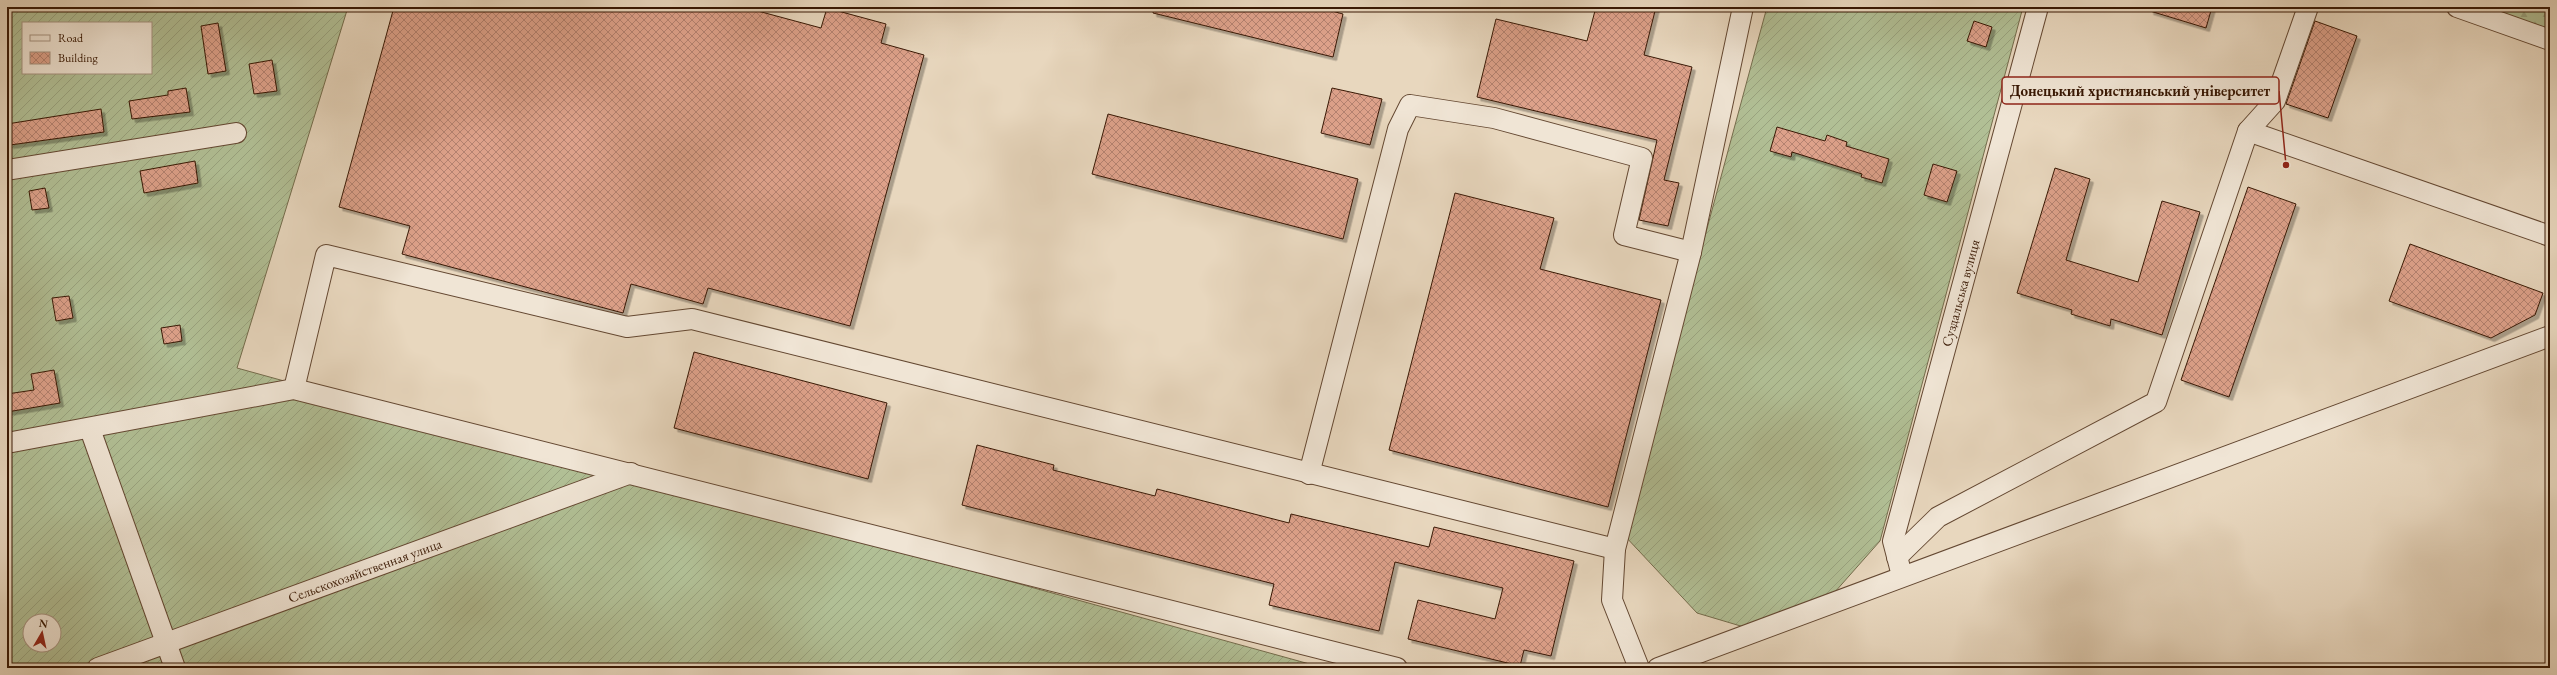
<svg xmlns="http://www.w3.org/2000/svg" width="2557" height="675" font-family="'EB Garamond',serif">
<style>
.forest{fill:url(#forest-firs);stroke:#746c4c}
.garden{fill:url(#garden-furrows);stroke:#746c4c;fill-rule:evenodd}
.building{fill:url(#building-cross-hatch);stroke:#381804;filter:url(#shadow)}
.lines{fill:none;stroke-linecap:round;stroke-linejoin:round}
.minor-casing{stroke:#644832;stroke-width:22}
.minor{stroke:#f0e5d5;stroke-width:20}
.labels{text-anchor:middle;stroke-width:3.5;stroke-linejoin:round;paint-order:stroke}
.street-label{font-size:14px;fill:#381804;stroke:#f0e5d5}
.leader{fill:none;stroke:#8f2418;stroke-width:1.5}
.callout-dot{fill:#8f2418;stroke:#f0e5d5;stroke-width:1.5}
.callout{fill:#f0e5d5;stroke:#8f2418;stroke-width:1.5}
.callout-label{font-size:15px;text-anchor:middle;font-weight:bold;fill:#381804}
</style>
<defs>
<pattern id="forest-firs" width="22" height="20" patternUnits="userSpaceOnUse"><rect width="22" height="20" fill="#b1bf95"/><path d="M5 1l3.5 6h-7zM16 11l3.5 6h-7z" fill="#99a37f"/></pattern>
<pattern id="garden-furrows" width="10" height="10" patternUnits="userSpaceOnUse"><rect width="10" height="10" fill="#b1bf95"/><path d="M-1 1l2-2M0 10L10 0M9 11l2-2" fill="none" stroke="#99a37f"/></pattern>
<pattern id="building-cross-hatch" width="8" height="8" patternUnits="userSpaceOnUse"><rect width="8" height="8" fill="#dda18a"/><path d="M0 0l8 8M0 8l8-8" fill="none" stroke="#b4826f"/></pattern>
<filter id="shadow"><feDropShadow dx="3.5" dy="3.5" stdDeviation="0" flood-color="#0004"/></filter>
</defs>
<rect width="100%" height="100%" fill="#e8d7be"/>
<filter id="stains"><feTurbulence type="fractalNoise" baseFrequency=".005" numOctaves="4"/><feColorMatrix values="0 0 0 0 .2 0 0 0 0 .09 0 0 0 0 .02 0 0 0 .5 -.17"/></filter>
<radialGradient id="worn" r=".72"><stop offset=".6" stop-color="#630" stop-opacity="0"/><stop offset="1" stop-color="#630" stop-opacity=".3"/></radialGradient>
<path class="forest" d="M 2485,7 L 2550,7 L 2550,26 L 2549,29 Z"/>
<path class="garden" d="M 7,7 L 348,7 L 237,368 L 1324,668 L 7,668 ZM 23,23 L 151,23 L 151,73 L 23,73 ZM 30,621 L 54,621 L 54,645 L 30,645 Z
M 1767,7 L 2023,7 L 1880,541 L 1834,593 L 1744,627 L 1697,613 L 1624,535 Z"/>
<path class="building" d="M 394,7 L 743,7 L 821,28 L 827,8 L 886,24 L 881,43 L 924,55 L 850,326 L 708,288 L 703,304 L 631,284 L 623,313 L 402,254 L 410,226 L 339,207 Z
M 1154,7 L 1317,7 L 1343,14 L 1333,57 L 1153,13 Z
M 1596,7 L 1656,7 L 1644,55 L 1692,67 L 1664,180 L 1679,183 L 1668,226 L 1639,220 L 1657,140 L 1477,97 L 1496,19 L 1587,41 Z
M 2151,7 L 2212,7 L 2206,28 L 2150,11 Z
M 1974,21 L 1992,27 L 1986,47 L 1967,41 Z
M 2315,21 L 2357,36 L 2328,118 L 2286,104 Z
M 218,23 L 226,71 L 208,74 L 201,26 Z
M 272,60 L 277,91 L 254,94 L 249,64 Z
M 186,88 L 190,112 L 132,119 L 129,101 L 168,95 L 168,91 Z
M 1332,88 L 1382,99 L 1370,145 L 1321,133 Z
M 101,109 L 104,132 L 10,145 L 7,124 Z
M 1108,114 L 1358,179 L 1343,239 L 1092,174 Z
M 1777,127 L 1825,141 L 1827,135 L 1847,142 L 1846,146 L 1889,159 L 1882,183 L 1861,177 L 1862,174 L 1792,152 L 1791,157 L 1770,151 Z
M 195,161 L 198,183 L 144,193 L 140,171 Z
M 1933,164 L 1957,171 L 1947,202 L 1924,195 Z
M 2055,168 L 2090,179 L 2066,260 L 2138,282 L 2162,201 L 2200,212 L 2162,335 L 2111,319 L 2110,326 L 2071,314 L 2072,310 L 2017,293 Z
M 2248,187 L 2296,204 L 2229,397 L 2181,380 Z
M 45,188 L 49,208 L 32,210 L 29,191 Z
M 1455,193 L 1554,218 L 1540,269 L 1661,300 L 1608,507 L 1389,450 Z
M 2410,244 L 2543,293 L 2535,315 L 2491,338 L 2389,301 Z
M 69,296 L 73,318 L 56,321 L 52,298 Z
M 180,325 L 182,341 L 164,344 L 161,328 Z
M 694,352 L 887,403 L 868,479 L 674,428 Z
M 54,370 L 60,403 L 7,412 L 7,394 L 34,390 L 31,374 Z
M 977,445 L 1054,465 L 1053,470 L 1155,496 L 1157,489 L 1289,523 L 1291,514 L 1429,547 L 1434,527 L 1574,561 L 1551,656 L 1524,650 L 1520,666 L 1408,639 L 1418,600 L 1495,619 L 1503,588 L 1395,562 L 1379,631 L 1269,605 L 1274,584 L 962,505 Z"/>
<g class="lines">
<g class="minor-casing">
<g id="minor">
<path d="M 2457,7 L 2550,40"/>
<path d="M 2248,131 L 2550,236"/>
<path d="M 7,170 L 236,133"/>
<path d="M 294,389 L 326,255 L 627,327 L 692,319 L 1615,549"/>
<path d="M 90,429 L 175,668"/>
<path d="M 7,443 L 294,389 L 1397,668"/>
<path d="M 1309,474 L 1398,129 L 1410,105 L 1494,118 L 1642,158 L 1624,235 L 1691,252"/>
<path d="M 1897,557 L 1938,517 L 2156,402 L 2248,131 L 2275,101 L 2308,7"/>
<path id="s1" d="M 1900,568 L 1893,541 L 2038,7"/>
<path id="s2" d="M 98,668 L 631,473"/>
<path d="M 1639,668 L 1612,600 L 1615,549 L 1691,252 L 1743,7"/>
<path d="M 1658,668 L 2550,336"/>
</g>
</g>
<use href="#minor" class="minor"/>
</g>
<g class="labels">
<g class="street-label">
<text dy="5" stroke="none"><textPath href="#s1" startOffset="285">Суздальська вулиця</textPath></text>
<text dy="5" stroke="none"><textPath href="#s2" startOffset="284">Сельскохозяйственная улица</textPath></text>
</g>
</g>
<path class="leader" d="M2286 165L2279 91"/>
<circle class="callout-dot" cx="2286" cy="165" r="4"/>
<rect class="callout" x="2002" y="77" width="277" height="27" rx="4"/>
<g class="callout-label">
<text x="2140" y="96">Донецький християнський університет</text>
</g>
<rect width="2557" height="675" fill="none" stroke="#e8d7be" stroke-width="24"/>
<rect x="8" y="8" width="2541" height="659" fill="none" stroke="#381804" stroke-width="2"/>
<rect x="12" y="12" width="2533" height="651" fill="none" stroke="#381804"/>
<rect x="22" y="22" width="130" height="52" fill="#f0e5d5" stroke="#a69381"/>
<rect x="30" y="35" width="20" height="6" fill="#f0e5d5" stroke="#a69381"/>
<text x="58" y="42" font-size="12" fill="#381804">Road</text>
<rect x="30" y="52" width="20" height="12" fill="url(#building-cross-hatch)" stroke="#a69381"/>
<text x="58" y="62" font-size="12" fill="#381804">Building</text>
<g transform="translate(42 633) rotate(9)"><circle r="19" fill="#f0e5d5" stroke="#a69381"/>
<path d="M0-3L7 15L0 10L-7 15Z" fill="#8f2418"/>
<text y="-6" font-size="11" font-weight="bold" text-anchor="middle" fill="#381804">N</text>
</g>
<rect width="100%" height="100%" filter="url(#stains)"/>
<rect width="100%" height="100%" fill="url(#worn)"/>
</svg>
